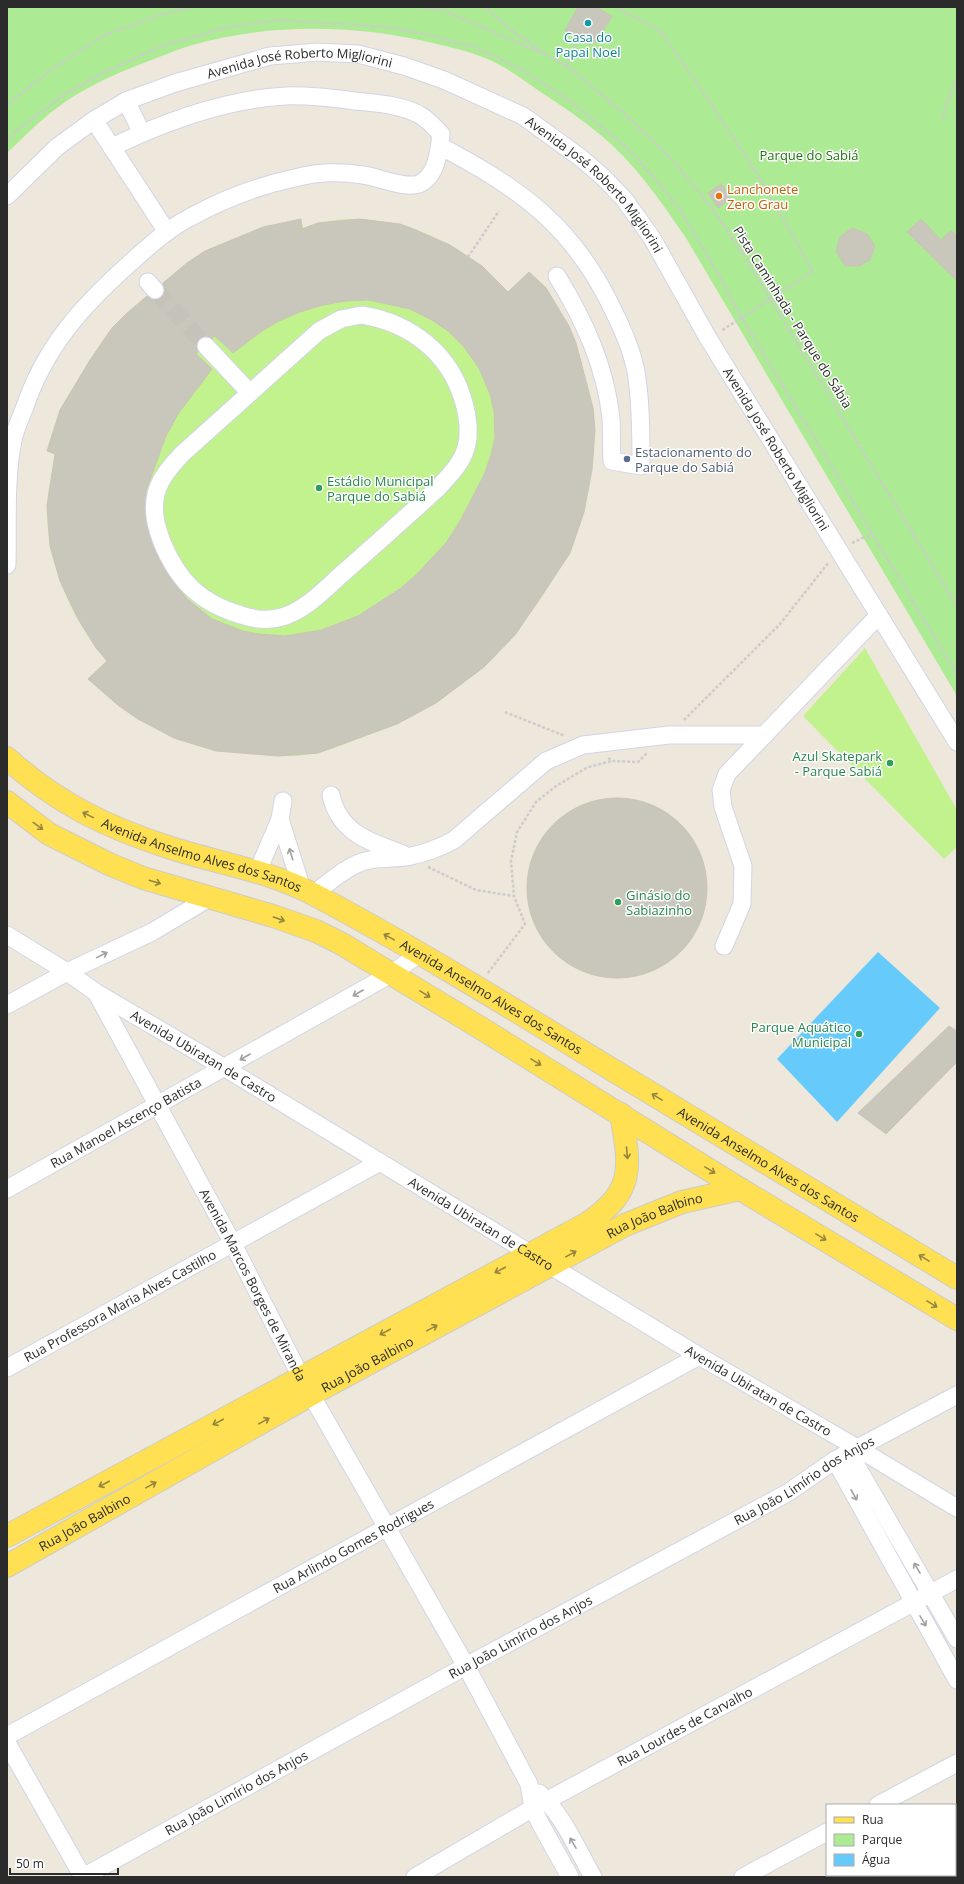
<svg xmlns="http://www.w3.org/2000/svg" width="964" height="1884" font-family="'Open Sans',sans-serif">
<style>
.green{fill:#acea94}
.pitch{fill:#c2f28e}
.water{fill:#66cafa}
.building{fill:#c9c6bb;stroke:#cac4b5;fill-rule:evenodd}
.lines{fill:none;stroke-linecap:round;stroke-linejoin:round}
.minor-tunnel{stroke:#c7c2b9;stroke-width:17;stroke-dasharray:17 8;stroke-linecap:butt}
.minor-casing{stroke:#d1d4e5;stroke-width:19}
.major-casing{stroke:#ccc;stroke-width:24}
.path{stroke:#ccc;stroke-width:2.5;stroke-dasharray:3 2;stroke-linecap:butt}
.minor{stroke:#fff;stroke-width:17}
.major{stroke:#fee052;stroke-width:22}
.oneway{stroke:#94863e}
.oneway2{stroke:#a0a0a0}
.culture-dot{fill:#0f9aa8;stroke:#fff;stroke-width:1.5}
.food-dot{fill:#e8710a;stroke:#fff;stroke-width:1.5}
.service-dot{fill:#5c6f8a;stroke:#fff;stroke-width:1.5}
.leisure-dot{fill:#2e9e5b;stroke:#fff;stroke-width:1.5}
.labels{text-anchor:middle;stroke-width:3;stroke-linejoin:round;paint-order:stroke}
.culture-label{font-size:13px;fill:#0d838f;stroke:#fff}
.street-label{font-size:13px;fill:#2b2b2b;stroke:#fff}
.park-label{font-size:13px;fill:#217013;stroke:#fff}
.food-label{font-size:13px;fill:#c56008;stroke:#fff;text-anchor:start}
.service-label{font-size:13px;fill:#4e5e75;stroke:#fff;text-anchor:start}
.leisure-label{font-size:13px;fill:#27864d;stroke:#fff;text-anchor:start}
</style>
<rect width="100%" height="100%" fill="#eee8dc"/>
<path class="green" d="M 7,7 L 957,7 L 957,696 L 686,238 C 664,206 641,172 612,145 C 590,125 564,107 539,91 C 522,79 505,66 485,58 C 466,50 445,46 424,41 C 347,24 265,24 189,46 C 173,51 157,58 141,64 C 113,75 81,89 57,108 C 39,121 23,138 7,153 Z"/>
<path class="pitch" d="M 301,219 L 303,228 C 363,206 432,227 481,266 C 491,273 499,283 508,292 L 529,272 L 546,287 L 569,326 L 576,343 L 593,408 L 595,430 L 592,470 L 570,553 L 515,635 L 484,667 L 436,703 L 397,724 L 334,748 L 318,753 L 298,756 L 278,756 L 216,751 L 174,738 L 119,706 L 88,679 L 107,661 C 72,621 45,559 47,506 C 48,489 53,471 55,454 L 47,451 L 60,410 L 90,360 L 112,328 L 126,314 L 187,263 L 205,251 Z
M 865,648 L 957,810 L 957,847 L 944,859 L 803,716 Z"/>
<path class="water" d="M 878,952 L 940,1008 L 837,1122 L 777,1059 Z"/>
<path class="building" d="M 578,7 L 596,7 L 612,16 L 596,43 L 592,40 L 590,45 L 565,30 Z
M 721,184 L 731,199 L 718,208 L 708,193 Z
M 301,219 L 302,229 L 318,223 L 359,219 L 400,224 L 411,228 L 450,245 L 482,266 L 508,292 L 529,272 L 546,288 L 569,326 L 576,343 L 593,408 L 595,430 L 592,470 L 584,512 L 570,553 L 539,600 L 515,635 L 484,667 L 436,703 L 397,724 L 318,753 L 278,756 L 216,751 L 174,738 L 138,719 L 119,706 L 88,679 L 107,661 L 96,648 L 77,617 L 60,581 L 50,546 L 47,506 L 55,454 L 47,451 L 60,410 L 90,360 L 112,328 L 126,314 L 147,296 L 152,300 L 161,298 L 165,293 L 163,283 L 187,263 L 205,251 L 263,227 ZM 369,300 L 410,309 L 432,320 L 448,331 L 464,347 L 479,368 L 490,394 L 494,411 L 495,437 L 491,455 L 484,475 L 460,521 L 446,543 L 416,575 L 401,588 L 358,616 L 321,630 L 285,636 L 259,634 L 243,631 L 212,619 L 187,599 L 167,573 L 153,545 L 145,513 L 146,491 L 166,436 L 178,414 L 212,369 L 196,354 L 198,352 L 197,343 L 203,336 L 212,339 L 215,336 L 233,353 L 262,331 L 279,321 L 300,312 L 323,305 L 346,301 Z
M 921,219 L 941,240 L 951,230 L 957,236 L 957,281 L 907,232 Z
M 852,228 L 867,234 L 875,246 L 870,260 L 859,266 L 845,266 L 836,251 L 840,237 Z
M527 888a90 90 0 1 1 180 0a90 90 0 1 1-180 0Z
M 949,1026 L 957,1031 L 957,1062 L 886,1134 L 858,1113 Z"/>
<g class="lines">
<path class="minor-tunnel" d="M 155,290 L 206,346"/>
<g class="minor-casing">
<g id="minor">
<path d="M 126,101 L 142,133"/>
<path d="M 94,120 L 167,232"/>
<path d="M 440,146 C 521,189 574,226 614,312 C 624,332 634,355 637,378 C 641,407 641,436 641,466 L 612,461 C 611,446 612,432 611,418 C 605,365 584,320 557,276"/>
<path id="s1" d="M 7,196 L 57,147 L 94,120 L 126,101 L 175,83 L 270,56 L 318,52 L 358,54 L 404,66 L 444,80 L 523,116 L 581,158 L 604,178 L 624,199 L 652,238 L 708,338 L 957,742"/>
<path d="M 148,282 L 155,290"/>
<path d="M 362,315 C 411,323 451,354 464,403 C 468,416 470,435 466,448 C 461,465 448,477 436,490 C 405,518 375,545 343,573 C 325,589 306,610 282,617 C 269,621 253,619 241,615 C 200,603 178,581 162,542 C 156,526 152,511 156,494 C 160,478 171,466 182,454 L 319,331 L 341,319 Z"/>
<path d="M 206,346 L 250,393"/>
<path d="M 7,565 C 8,523 5,480 13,440 C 15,430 20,419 24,409 C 45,347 81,307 129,264 C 148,247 166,230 189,218 C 223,199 260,185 299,177 C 319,172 342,172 363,175 C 378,177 405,189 419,184 C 437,176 439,151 441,134 C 435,128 429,121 423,117 C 405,105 376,103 355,101 C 332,98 309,95 286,96 C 225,99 166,121 112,147"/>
<path d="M 331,795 C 339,833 370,842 403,854"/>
<path d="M 280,819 L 302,889"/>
<path d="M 257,873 L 280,819 L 283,801"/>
<path d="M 313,894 C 329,883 344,868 362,862 C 378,856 395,860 411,856 C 426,853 441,847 454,840 L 546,761 L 583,745 L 669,735 L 765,735"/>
<path id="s2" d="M 7,935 L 67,972 L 97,993 L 225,1068 L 699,1356 L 859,1449 L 957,1508"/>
<path d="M 724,946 L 742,904 L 743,866 L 723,807 L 721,790 L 727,774 L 879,615"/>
<path id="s3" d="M 97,994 L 233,1244 L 301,1377 L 466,1666 L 529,1784 L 533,1808 L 540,1823 L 570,1877"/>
<path d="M 7,1005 L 67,972 L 152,932 L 209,898"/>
<path id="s4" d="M 7,1189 L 391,974 L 419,954"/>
<path id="s5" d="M 7,1368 L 380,1162"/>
<path d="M 849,1453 L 957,1639"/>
<path d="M 835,1460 L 957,1680"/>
<path id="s6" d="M 7,1736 L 699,1356"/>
<path d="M 7,1743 L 83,1877"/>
<path d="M 539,1793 C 563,1815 577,1849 593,1877"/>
<path d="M 878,1805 L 957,1763"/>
<path id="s7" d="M 83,1877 L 466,1666 L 789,1492 L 835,1460 L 957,1395"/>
<path id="s8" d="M 415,1877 L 533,1808 L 957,1579"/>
<path d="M 743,1877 L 827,1832"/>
</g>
</g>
<g class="major-casing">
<g id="major">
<path id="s9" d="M 7,758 C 55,802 106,827 168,847 C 216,863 268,870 313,894 C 415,948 513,1009 611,1069 C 726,1139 841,1209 957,1278"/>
<path d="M 7,802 L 49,834 L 109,864 L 143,878 L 273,916 L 316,931 L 342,944 L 479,1027 L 740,1189 L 957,1319"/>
<path d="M 7,1536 L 588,1223 C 636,1190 630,1166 621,1114"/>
<path id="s10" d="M 7,1566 L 312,1394 L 625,1225 L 682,1202 L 740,1189"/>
</g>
</g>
<path class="path" d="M 418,7 L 445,11 L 549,56 L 570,68 L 620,110 L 668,155 L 709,204 L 743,254 L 957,606
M 484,7 L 514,32 L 544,53
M 616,7 L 660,31 L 697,83 L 759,177 L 813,271 L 721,331
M 566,66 L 579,39
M 7,105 L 52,69 L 103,36 L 159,15 L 192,7
M 943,119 L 945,106 L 957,79
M 7,141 L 17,130 L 61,97 L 99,75 L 161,46 L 224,28 L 278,20 L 390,27 L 433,36 L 475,47 L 519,68 L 570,101 L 626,147 L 651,174 L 679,208 L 719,275 L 742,318 L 957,674
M 468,257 L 499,211
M 852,543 L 871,534
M 505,712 L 565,736
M 684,720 L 780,624 L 829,562
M 608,758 L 613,761 L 638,762 L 647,753
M 428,867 L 476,890 L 514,896
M 488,973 L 525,924 L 514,896 L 511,861 L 517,832 L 536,802 L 556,786 L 588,767 L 612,761"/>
<use href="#minor" class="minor"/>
<use href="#major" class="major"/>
</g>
<defs><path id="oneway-shaft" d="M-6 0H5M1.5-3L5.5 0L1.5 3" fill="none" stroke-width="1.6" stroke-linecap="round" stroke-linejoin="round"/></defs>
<g class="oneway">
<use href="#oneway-shaft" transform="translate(88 815) rotate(-154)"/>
<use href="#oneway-shaft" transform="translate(38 826) rotate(36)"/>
<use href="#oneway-shaft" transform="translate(155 882) rotate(17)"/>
<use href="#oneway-shaft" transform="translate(279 919) rotate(19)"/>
<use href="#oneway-shaft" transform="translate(389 937) rotate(-151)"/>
<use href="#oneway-shaft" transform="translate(425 994) rotate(31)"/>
<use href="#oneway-shaft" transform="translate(536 1062) rotate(32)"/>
<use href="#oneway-shaft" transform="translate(657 1097) rotate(-149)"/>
<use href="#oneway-shaft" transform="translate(627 1153) rotate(85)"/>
<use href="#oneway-shaft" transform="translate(710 1170) rotate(32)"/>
<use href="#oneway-shaft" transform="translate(821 1237) rotate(31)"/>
<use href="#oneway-shaft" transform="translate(571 1254) rotate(-29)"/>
<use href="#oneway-shaft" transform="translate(924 1258) rotate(-149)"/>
<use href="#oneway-shaft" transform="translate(500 1270) rotate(152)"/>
<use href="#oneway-shaft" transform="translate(932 1304) rotate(31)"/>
<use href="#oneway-shaft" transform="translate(432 1328) rotate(-29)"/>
<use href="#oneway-shaft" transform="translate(385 1332) rotate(152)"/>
<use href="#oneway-shaft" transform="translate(264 1421) rotate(-29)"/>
<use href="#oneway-shaft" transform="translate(218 1422) rotate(152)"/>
<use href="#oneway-shaft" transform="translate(104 1484) rotate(152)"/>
<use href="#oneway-shaft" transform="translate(151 1485) rotate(-29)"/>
</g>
<g class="oneway2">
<use href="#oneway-shaft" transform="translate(291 854) rotate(-107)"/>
<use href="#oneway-shaft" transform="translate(102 955) rotate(-26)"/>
<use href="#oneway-shaft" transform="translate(358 993) rotate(150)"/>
<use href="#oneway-shaft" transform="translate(245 1057) rotate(150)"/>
<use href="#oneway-shaft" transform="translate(854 1495) rotate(61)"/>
<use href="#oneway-shaft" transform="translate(917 1568) rotate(-120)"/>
<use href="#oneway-shaft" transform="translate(923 1621) rotate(60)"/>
<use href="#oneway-shaft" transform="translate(573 1843) rotate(-120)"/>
</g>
<circle class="culture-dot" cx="588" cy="23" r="4"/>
<circle class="food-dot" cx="719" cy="196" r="4"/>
<circle class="service-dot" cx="627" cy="459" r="4"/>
<g class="leisure-dot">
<circle cx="319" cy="488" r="4"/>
<circle cx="890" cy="763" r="4"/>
<circle cx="618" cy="902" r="4"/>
<circle cx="859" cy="1034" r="4"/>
</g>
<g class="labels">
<g class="culture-label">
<text x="588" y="42">Casa do<tspan x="588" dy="15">Papai Noel</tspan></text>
</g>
<g class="street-label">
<text dy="5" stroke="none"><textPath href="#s1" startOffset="333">Avenida José Roberto Migliorini</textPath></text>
<text dy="5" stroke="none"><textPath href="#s1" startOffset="669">Avenida José Roberto Migliorini</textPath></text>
<text transform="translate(793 317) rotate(58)" y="5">Pista Caminhada - Parque do Sábia</text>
<text dy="5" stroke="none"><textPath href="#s1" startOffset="993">Avenida José Roberto Migliorini</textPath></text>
<text dy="5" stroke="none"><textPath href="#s9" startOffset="220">Avenida Anselmo Alves dos Santos</textPath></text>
<text dy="5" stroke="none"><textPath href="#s9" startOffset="544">Avenida Anselmo Alves dos Santos</textPath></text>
<text dy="5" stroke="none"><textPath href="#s2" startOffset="231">Avenida Ubiratan de Castro</textPath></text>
<text dy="5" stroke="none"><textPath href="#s4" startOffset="136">Rua Manoel Ascenço Batista</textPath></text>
<text dy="5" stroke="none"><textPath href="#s9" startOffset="868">Avenida Anselmo Alves dos Santos</textPath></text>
<text dy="5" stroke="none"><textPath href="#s10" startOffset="737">Rua João Balbino</textPath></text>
<text dy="5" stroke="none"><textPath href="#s2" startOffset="555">Avenida Ubiratan de Castro</textPath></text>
<text dy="5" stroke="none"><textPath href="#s3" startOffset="330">Avenida Marcos Borges de Miranda</textPath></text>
<text dy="5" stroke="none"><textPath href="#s5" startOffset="129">Rua Professora Maria Alves Castilho</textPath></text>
<text dy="5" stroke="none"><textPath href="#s10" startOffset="413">Rua João Balbino</textPath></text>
<text dy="5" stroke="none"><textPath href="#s2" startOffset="879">Avenida Ubiratan de Castro</textPath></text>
<text dy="5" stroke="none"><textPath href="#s7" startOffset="823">Rua João Limírio dos Anjos</textPath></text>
<text dy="5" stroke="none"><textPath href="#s10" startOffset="89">Rua João Balbino</textPath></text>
<text dy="5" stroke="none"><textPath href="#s6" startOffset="395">Rua Arlindo Gomes Rodrigues</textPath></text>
<text dy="5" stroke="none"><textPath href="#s7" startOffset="499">Rua João Limírio dos Anjos</textPath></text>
<text dy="5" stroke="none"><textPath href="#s8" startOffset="309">Rua Lourdes de Carvalho</textPath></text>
<text dy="5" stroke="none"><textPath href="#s7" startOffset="175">Rua João Limírio dos Anjos</textPath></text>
</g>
<g class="park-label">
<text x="809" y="160">Parque do Sabiá</text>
</g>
<g class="food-label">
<text x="727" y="194">Lanchonete<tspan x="727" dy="15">Zero Grau</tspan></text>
</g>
<g class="service-label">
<text x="635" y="457">Estacionamento do<tspan x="635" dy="15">Parque do Sabiá</tspan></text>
</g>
<g class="leisure-label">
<text x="327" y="486">Estádio Municipal<tspan x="327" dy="15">Parque do Sabiá</tspan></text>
<text x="882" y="761" text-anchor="end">Azul Skatepark<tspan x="882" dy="15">- Parque Sabiá</tspan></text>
<text x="626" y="900">Ginásio do<tspan x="626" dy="15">Sabiazinho</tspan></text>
<text x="851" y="1032" text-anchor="end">Parque Aquático<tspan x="851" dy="15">Municipal</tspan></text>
</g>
</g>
<rect width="964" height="1884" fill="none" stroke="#2b2b2b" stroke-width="16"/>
<rect x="826" y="1804" width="130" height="72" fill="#ffffff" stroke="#aaaaaa"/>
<rect x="834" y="1817" width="20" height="6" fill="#fee052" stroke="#aaaaaa"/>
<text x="862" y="1824" font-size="12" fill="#2b2b2b">Rua</text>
<rect x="834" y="1834" width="20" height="12" fill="#acea94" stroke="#aaaaaa"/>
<text x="862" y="1844" font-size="12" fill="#2b2b2b">Parque</text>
<rect x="834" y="1854" width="20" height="12" fill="#66cafa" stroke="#aaaaaa"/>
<text x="862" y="1864" font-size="12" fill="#2b2b2b">Água</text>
<path d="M10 1868v6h108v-6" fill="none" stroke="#2b2b2b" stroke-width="2"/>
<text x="16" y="1868" font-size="12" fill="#2b2b2b" stroke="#ffffff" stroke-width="3" paint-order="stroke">50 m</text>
</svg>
